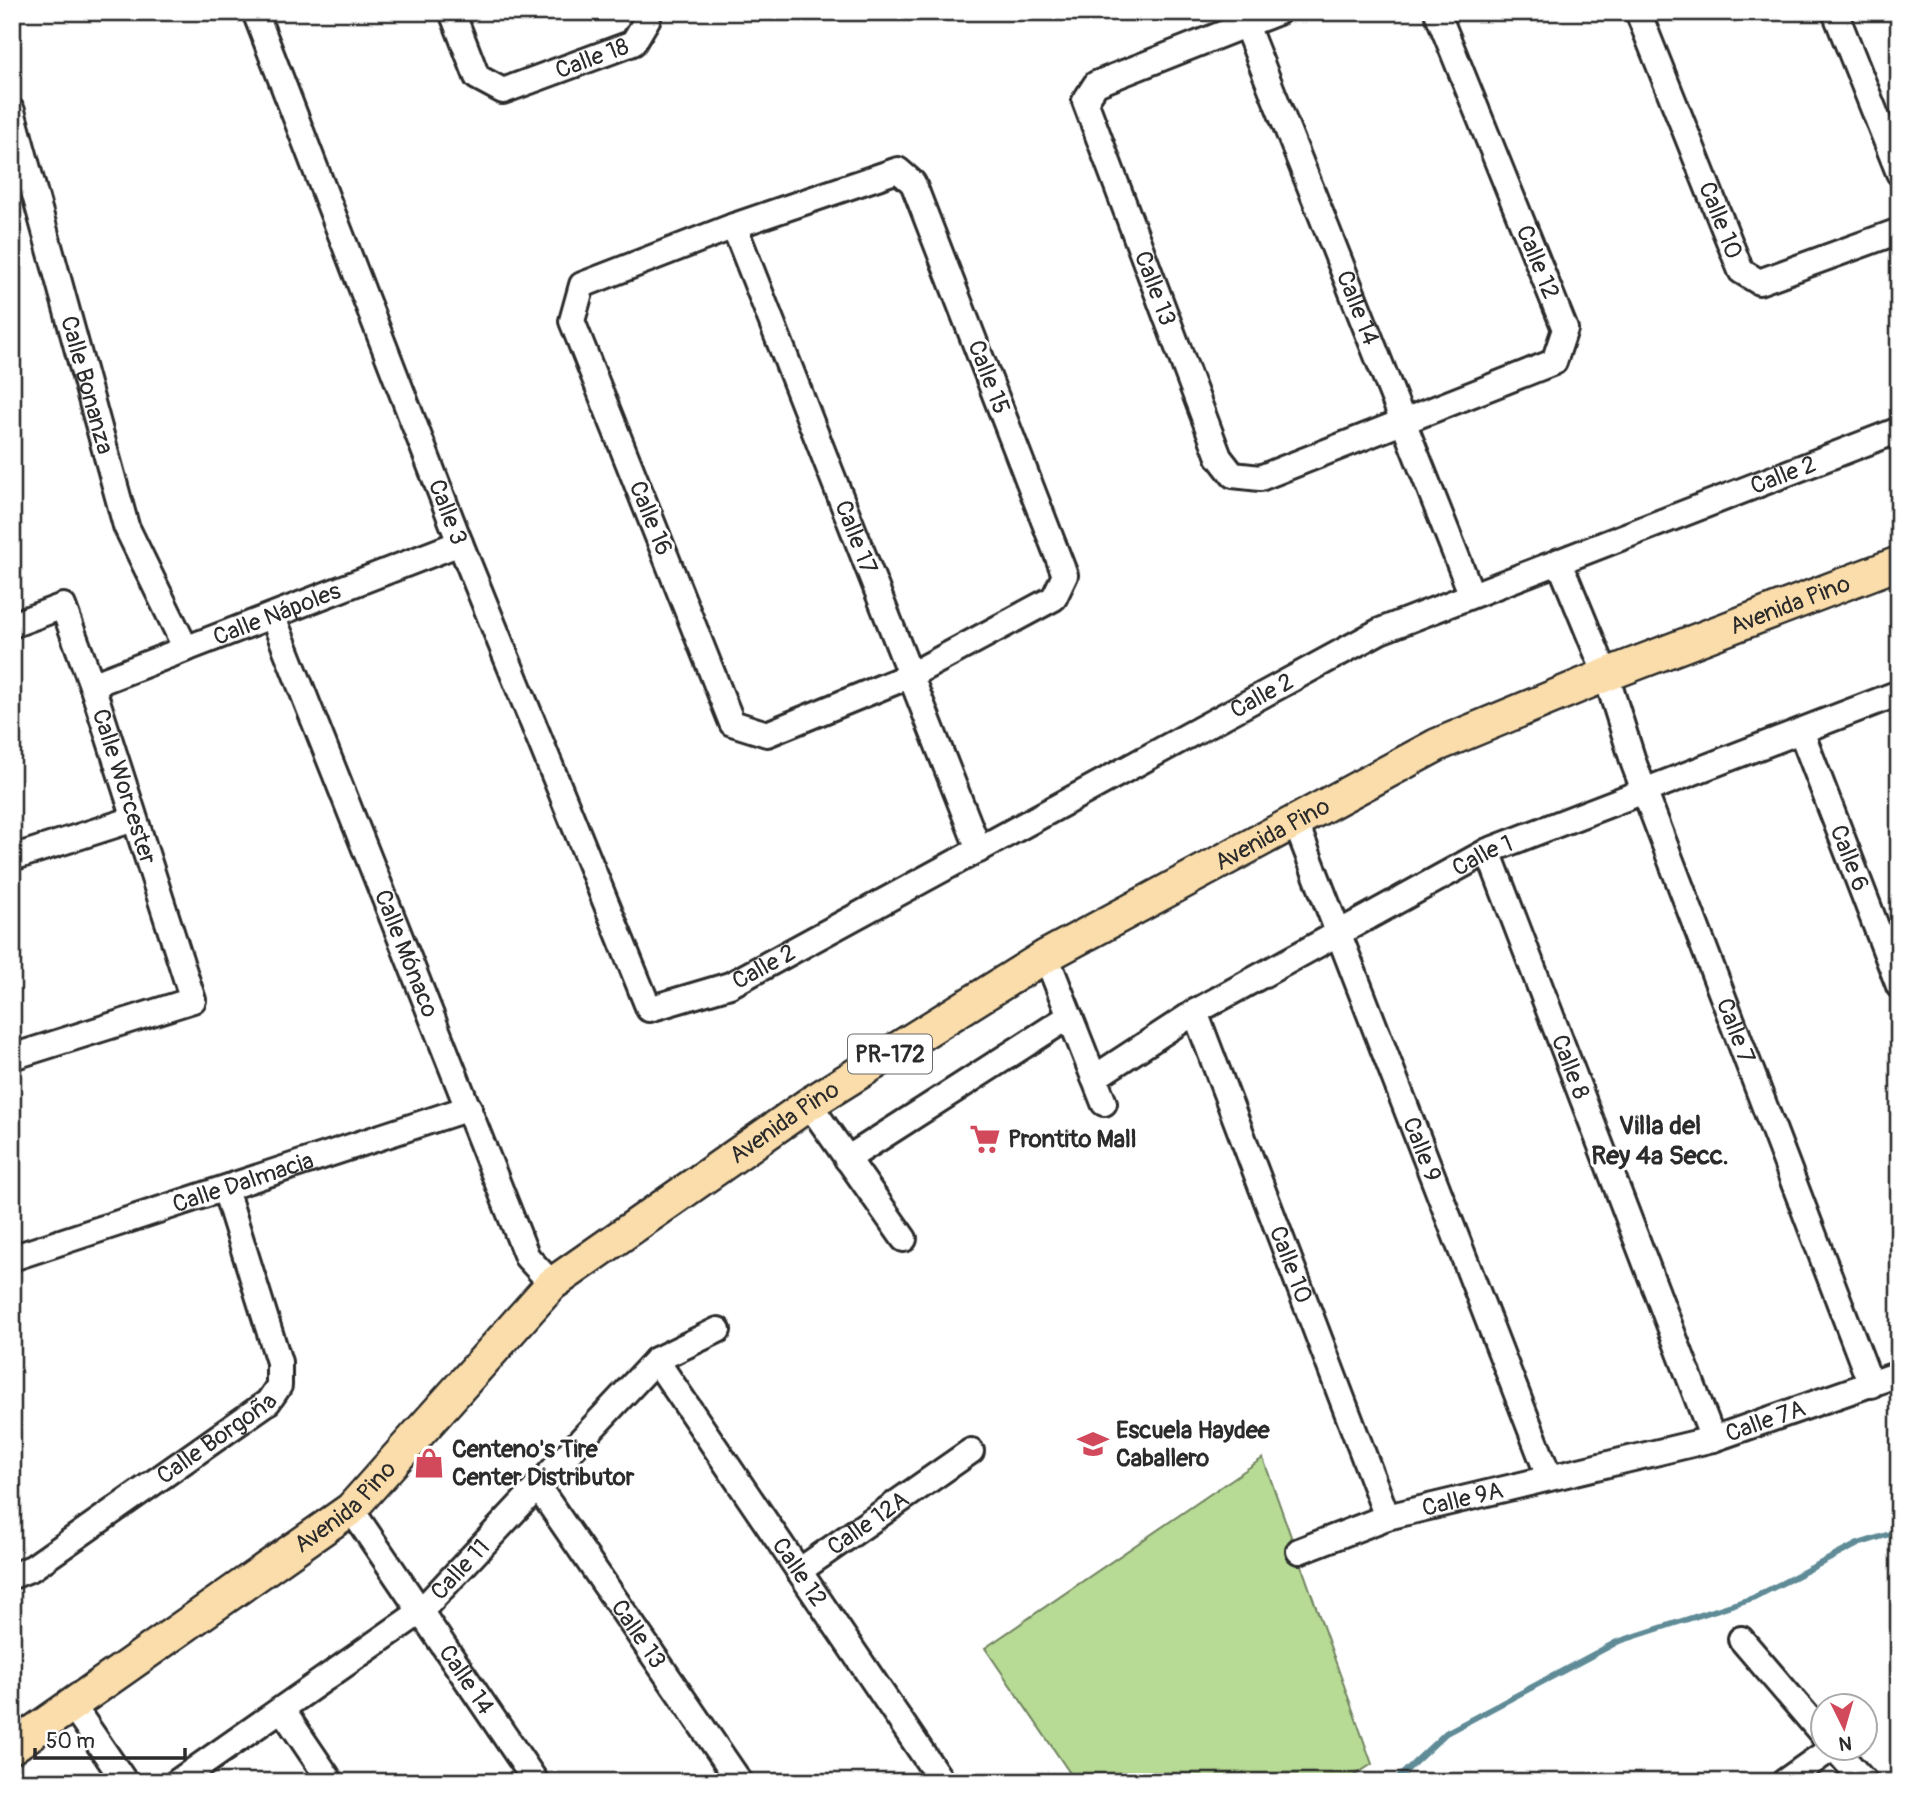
<svg xmlns="http://www.w3.org/2000/svg" width="1911" height="1794" font-family="Pangolin,sans-serif">
<style>
.green{fill:#b7db95;stroke:#718360;stroke-width:2}
.lines{fill:none;stroke-linecap:round;stroke-linejoin:round}
.stream{stroke:#5e8b97;stroke-width:6}
.minor-casing{stroke:#2b2b2b;stroke-width:30}
.major-casing{stroke:#2b2b2b;stroke-width:37}
.minor{stroke:#fff;stroke-width:24}
.major{stroke:#faddab;stroke-width:32}
.labels{text-anchor:middle;stroke-width:6;stroke-linejoin:round;paint-order:stroke}
.shield{fill:#fff;stroke:#6b6b6b;stroke-width:2}
.shield-label{font-size:23px;font-weight:bold;fill:#2b2b2b}
.street-label{font-size:24px;fill:#2b2b2b;stroke:#fff}
.poi-label{font-size:24px;font-weight:bold;fill:#2b2b2b;stroke:#fff;text-anchor:start}
.neighbourhood-label{font-size:26px;font-weight:bold;fill:#2b2b2b;stroke:#fff}
</style>
<rect width="100%" height="100%" fill="#fff"/>
<filter id="ink" filterUnits="userSpaceOnUse"><feTurbulence type="fractalNoise" baseFrequency=".0143" numOctaves="2"/><feDisplacementMap in="SourceGraphic" scale="14" xChannelSelector="R" yChannelSelector="G"/><feConvolveMatrix kernelMatrix="1 2 1 2 8 2 1 2 1" color-interpolation-filters="sRGB"/></filter>
<g filter="url(#ink)">
<path class="green" d="M 1263,1458 L 1372,1764 L 1344,1782 L 1076,1782 L 985,1648 Z"/>
<g class="lines">
<path class="stream" d="M 1394,1782 L 1446,1733 L 1617,1642 L 1753,1598 L 1858,1544 L 1899,1531"/>
<g class="minor-casing">
<g id="minor">
<path id="s1" d="M 255,12 L 460,543 L 649,1009 L 730,985 L 1380,631 L 1899,430"/>
<path id="s2" d="M 452,12 L 477,77 L 503,91 L 633,43 L 648,18 L 646,12"/>
<path id="s3" d="M 1278,12 L 1096,84 L 1085,101 L 1219,457 L 1233,475 L 1260,478 L 1554,362 L 1565,329 L 1437,12"/>
<path id="s4" d="M 1638,12 L 1741,271 L 1759,282 L 1899,231"/>
<path d="M 1835,12 L 1899,173"/>
<path id="s5" d="M 1246,25 L 1471,593"/>
<path id="s6" d="M 12,111 L 126,526 L 186,649"/>
<path d="M 898,170 L 913,183 L 1065,575 L 1054,598 L 909,676 L 767,734 L 732,723 L 572,321 L 582,285 L 734,226 Z"/>
<path id="s7" d="M 734,226 L 979,850"/>
<path id="s8" d="M 1559,561 L 1606,675 L 1634,764 L 1871,1385"/>
<path id="s9" d="M 273,617 L 527,1257 L 552,1284"/>
<path id="s10" d="M 12,625 L 63,606 L 92,685 L 193,1000 L 12,1057"/>
<path id="s11" d="M 92,685 L 460,543"/>
<path id="s12" d="M 1801,731 L 1899,986"/>
<path id="s13" d="M 1295,821 L 1549,1477"/>
<path id="s14" d="M 1488,851 L 1713,1439"/>
<path d="M 12,858 L 134,819"/>
<path d="M 1046,956 L 1104,1103"/>
<path id="s15" d="M 1195,1012 L 1387,1517"/>
<path id="s16" d="M 1094,1078 L 1195,1012 L 1488,851 L 1899,693"/>
<path d="M 809,1104 L 904,1239"/>
<path d="M 847,1159 L 1070,1016"/>
<path id="s17" d="M 12,1258 L 469,1108"/>
<path id="s18" d="M 656,1360 L 942,1782"/>
<path id="s19" d="M 538,1487 L 740,1782"/>
<path id="s20" d="M 351,1509 L 536,1782"/>
<path id="s21" d="M 1299,1551 L 1387,1517 L 1713,1439 L 1899,1374"/>
<path id="s22" d="M 799,1571 L 971,1451"/>
<path id="s23" d="M 12,1576 L 32,1568 L 268,1402 L 279,1386 L 279,1362 L 225,1189"/>
<path d="M 1741,1639 L 1824,1736"/>
<path d="M 73,1706 L 125,1782"/>
<path d="M 283,1711 L 331,1782"/>
<path d="M 1834,1748 L 1865,1782"/>
<path id="s24" d="M 177,1782 L 420,1612 L 656,1360 L 718,1330"/>
<path d="M 1784,1782 L 1832,1748"/>
</g>
</g>
<g class="major-casing">
<g id="major">
<path id="s25" d="M 12,1747 L 351,1509 L 552,1284 L 809,1104 L 1046,956 L 1437,745 L 1606,675 L 1899,563"/>
</g>
</g>
<use href="#minor" class="minor"/>
<use href="#major" class="major"/>
</g>
</g>
<defs>
<g id="supermarket-bare" transform="scale(2.415)"><path d="M-6-5.5h2.5l.6 2H6L4.5 2H-2.5L-4.4-4H-6ZM-1.5 3.2a1.3 1.3 0 1 0 .1 0ZM3 3.2a1.3 1.3 0 1 0 .1 0Z" fill="#d1495b" stroke="#fff" stroke-width="2.5" paint-order="stroke"/></g>
<g id="school-bare" transform="scale(2.415)"><path d="M0-5L7-2L0 1L-7-2ZM-4 1L0 2.5L4 1V4Q0 6-4 4Z" fill="#d1495b" stroke="#fff" stroke-width="2.5" paint-order="stroke"/></g>
<g id="shop-bare" transform="scale(2.415)"><path d="M-5-2.5h2.3a2.7 3.5 0 0 1 5.4 0H5L5.5 6h-11ZM-1.5-2.5h3a1.5 2.3 0 0 0-3 0Z" fill="#d1495b" stroke="#fff" stroke-width="2.5" paint-order="stroke"/></g>
</defs>
<g fill-rule="evenodd">
<use href="#supermarket-bare" x="985" y="1139"/>
<use href="#school-bare" x="1093" y="1444"/>
<use href="#shop-bare" x="429" y="1463"/>
</g>
<g class="labels">
<rect class="shield" x="848" y="1034.5" width="84" height="39" rx="5"/>
<g class="shield-label">
<text x="890" y="1062">PR-172</text>
</g>
<g class="street-label">
<text dy="8" stroke="none"><textPath href="#s2" startOffset="194">Calle 18</textPath></text>
<text dy="8" stroke="none"><textPath href="#s4" startOffset="224">Calle 10</textPath></text>
<text transform="translate(1538 262) rotate(68)" y="8">Calle 12</text>
<text dy="8" stroke="none"><textPath href="#s3" startOffset="416">Calle 13</textPath></text>
<text dy="8" stroke="none"><textPath href="#s5" startOffset="304">Calle 14</textPath></text>
<text transform="translate(989 377) rotate(69)" y="8">Calle 15</text>
<text dy="8" stroke="none"><textPath href="#s6" startOffset="284">Calle Bonanza</textPath></text>
<text dy="8" stroke="none"><textPath href="#s1" startOffset="2329">Calle 2</textPath></text>
<text dy="8" stroke="none"><textPath href="#s1" startOffset="536">Calle 3</textPath></text>
<text transform="translate(651 518) rotate(68)" y="8">Calle 16</text>
<text dy="8" stroke="none"><textPath href="#s7" startOffset="334">Calle 17</textPath></text>
<text dy="8" stroke="none"><textPath href="#s25" startOffset="2133">Avenida Pino</textPath></text>
<text dy="8" stroke="none"><textPath href="#s11" startOffset="198">Calle Nápoles</textPath></text>
<text dy="8" stroke="none"><textPath href="#s1" startOffset="1762">Calle 2</textPath></text>
<text dy="8" stroke="none"><textPath href="#s10" startOffset="245">Calle Worcester</textPath></text>
<text dy="8" stroke="none"><textPath href="#s25" startOffset="1566">Avenida Pino</textPath></text>
<text dy="8" stroke="none"><textPath href="#s16" startOffset="448">Calle 1</textPath></text>
<text dy="8" stroke="none"><textPath href="#s12" startOffset="136">Calle 6</textPath></text>
<text dy="8" stroke="none"><textPath href="#s9" startOffset="362">Calle Mónaco</textPath></text>
<text dy="8" stroke="none"><textPath href="#s1" startOffset="1195">Calle 2</textPath></text>
<text dy="8" stroke="none"><textPath href="#s8" startOffset="502">Calle 7</textPath></text>
<text dy="8" stroke="none"><textPath href="#s14" startOffset="231">Calle 8</textPath></text>
<text dy="8" stroke="none"><textPath href="#s25" startOffset="999">Avenida Pino</textPath></text>
<text dy="8" stroke="none"><textPath href="#s13" startOffset="352">Calle 9</textPath></text>
<text dy="8" stroke="none"><textPath href="#s17" startOffset="243">Calle Dalmacia</textPath></text>
<text dy="8" stroke="none"><textPath href="#s15" startOffset="270">Calle 10</textPath></text>
<text dy="8" stroke="none"><textPath href="#s21" startOffset="485">Calle 7A</textPath></text>
<text dy="8" stroke="none"><textPath href="#s23" startOffset="247">Calle Borgoña</textPath></text>
<text dy="8" stroke="none"><textPath href="#s21" startOffset="172">Calle 9A</textPath></text>
<text dy="8" stroke="none"><textPath href="#s25" startOffset="411">Avenida Pino</textPath></text>
<text dy="8" stroke="none"><textPath href="#s22" startOffset="84">Calle 12A</textPath></text>
<text dy="8" stroke="none"><textPath href="#s24" startOffset="355">Calle 11</textPath></text>
<text dy="8" stroke="none"><textPath href="#s18" startOffset="256">Calle 12</textPath></text>
<text dy="8" stroke="none"><textPath href="#s19" startOffset="178">Calle 13</textPath></text>
<text dy="8" stroke="none"><textPath href="#s20" startOffset="206">Calle 14</textPath></text>
</g>
<g class="poi-label">
<text x="1008" y="1147">Prontito Mall</text>
<text x="1116" y="1438">Escuela Haydee<tspan x="1116" dy="28">Caballero</tspan></text>
<text x="452" y="1457">Centeno's Tire<tspan x="452" dy="28">Center Distributor</tspan></text>
</g>
<g class="neighbourhood-label">
<text x="1660" y="1134">Villa del<tspan x="1660" dy="30">Rey 4ª Secc.</tspan></text>
</g>
</g>
<rect width="1911" height="1794" fill="none" stroke="#fff" stroke-width="42"/>
<rect x="21" y="21" width="1869" height="1752" fill="none" stroke="#2b2b2b" stroke-width="2.5" filter="url(#ink)"/>
<g transform="translate(1844 1727) rotate(175)"><circle r="33" fill="#ffffff" stroke="#aaaaaa" stroke-width="2"/>
<path d="M0-5L12 26L0 18L-12 26Z" fill="#d1495b"/>
<text y="-10" font-size="19" font-weight="bold" text-anchor="middle" fill="#2b2b2b">N</text>
</g>
<path d="M35 1748v10h150v-10" fill="none" stroke="#2b2b2b" stroke-width="3.5"/>
<text x="46" y="1748" font-size="21" fill="#2b2b2b" stroke="#ffffff" stroke-width="5" paint-order="stroke">50 m</text>
</svg>
